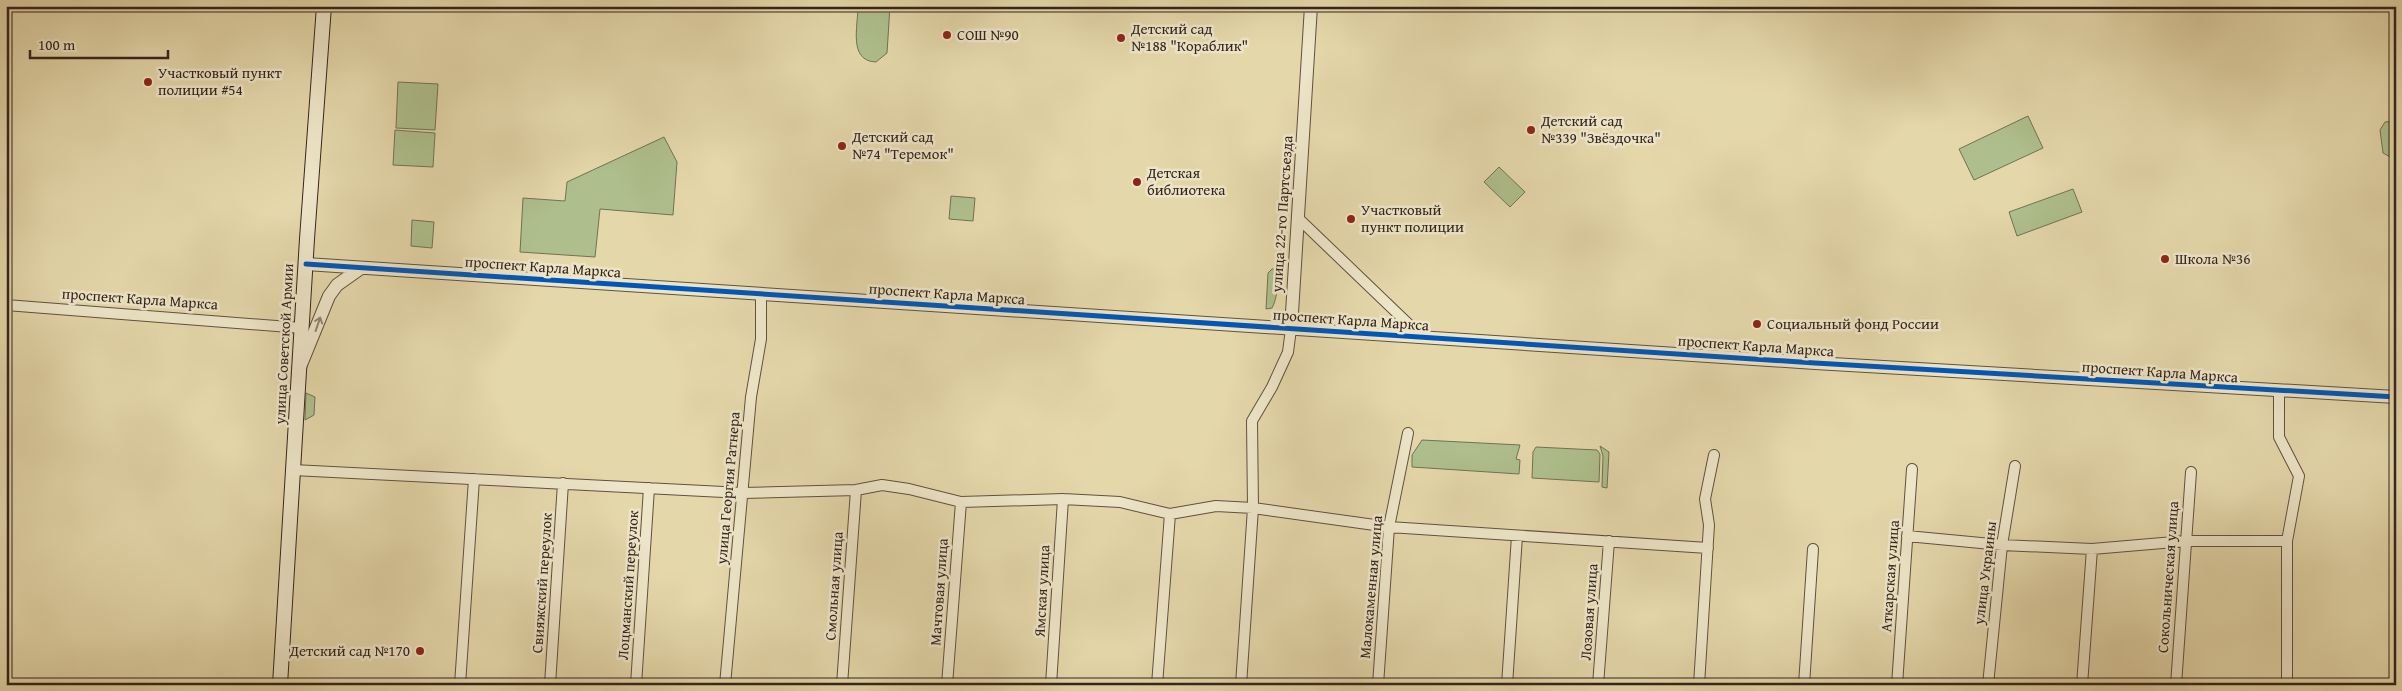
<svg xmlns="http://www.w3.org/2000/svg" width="2402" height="691" font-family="'Gentium Book Plus',serif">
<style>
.green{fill:#aebf8d;stroke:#717255}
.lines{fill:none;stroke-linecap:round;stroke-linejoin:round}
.minor-casing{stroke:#605140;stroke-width:12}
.tertiary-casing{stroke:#605140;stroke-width:14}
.secondary-casing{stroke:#34241d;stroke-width:16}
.minor{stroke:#ede5c8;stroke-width:10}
.tertiary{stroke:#ede5c8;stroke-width:12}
.secondary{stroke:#ede5c8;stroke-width:14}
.cycleway-casing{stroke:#ede5c8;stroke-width:8}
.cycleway{stroke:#0057b8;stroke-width:5}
.oneway{stroke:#908472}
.poi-dot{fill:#8f2418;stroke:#ede5c8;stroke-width:2}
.labels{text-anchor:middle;stroke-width:5;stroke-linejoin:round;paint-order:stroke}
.poi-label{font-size:15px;fill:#34241d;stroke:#ede5c8;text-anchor:start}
.street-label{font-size:15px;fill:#34241d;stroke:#ede5c8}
</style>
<rect width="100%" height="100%" fill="#e4d7aa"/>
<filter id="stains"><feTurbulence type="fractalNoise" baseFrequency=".004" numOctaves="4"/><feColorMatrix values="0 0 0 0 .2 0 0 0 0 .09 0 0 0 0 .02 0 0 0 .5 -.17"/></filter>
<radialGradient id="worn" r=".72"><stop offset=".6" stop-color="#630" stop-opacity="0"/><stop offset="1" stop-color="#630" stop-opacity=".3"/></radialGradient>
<path class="green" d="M 858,6 L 890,6 L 887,53 L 876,62 C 848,61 858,26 858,6 Z
M 398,82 L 438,84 L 435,130 L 396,128 Z
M 2028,116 L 2043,148 L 1974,180 L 1959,149 Z
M 2396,121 L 2396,159 L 2394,159 L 2383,153 L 2380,130 L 2385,122 Z
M 395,130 L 435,133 L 433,167 L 393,165 Z
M 664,137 L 677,162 L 673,215 L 600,209 L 595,257 L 520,252 L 523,198 L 565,201 L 567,182 Z
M 1499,167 L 1525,192 L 1510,207 L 1484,182 Z
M 2073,189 L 2082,212 L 2017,236 L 2009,212 Z
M 951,196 L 975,198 L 973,221 L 949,219 Z
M 412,220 L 434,222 L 432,248 L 411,246 Z
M 1272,269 L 1275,269 C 1280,279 1277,299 1272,308 L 1266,309 L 1268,273 Z
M 306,393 L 315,397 L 314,415 L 305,420 Z
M 1422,440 L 1520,445 L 1516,459 L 1520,460 L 1519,474 L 1412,467 L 1412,455 Z
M 1600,446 L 1609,452 L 1607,488 L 1602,487 L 1603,456 Z
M 1536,447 L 1597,450 L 1600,454 L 1599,482 L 1532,478 L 1533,452 Z"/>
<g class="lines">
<g class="minor-casing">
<path id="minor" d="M 1298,218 L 1422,337
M 6,305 L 302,328
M 2279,391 L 2279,437 L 2299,476 L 2287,541 L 2287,685
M 293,470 L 743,493 L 856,490 L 882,485 L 909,489 L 961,502 L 1063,499 L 1120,502 L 1170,514 L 1216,506 L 1253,508 L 1389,527 L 1708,548
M 1907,536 L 2002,545 L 2092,549 L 2186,541 L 2287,541
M 460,685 L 474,479
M 550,685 L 563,483
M 636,685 L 649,488
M 725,685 L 751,397 L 761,339 L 761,294
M 842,685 L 856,490
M 947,685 L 961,502
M 1051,685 L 1063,499
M 1157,685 L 1170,514
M 1241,685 L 1253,508 L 1252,421 L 1272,387 L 1288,352 L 1291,329
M 1378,685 L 1389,527 L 1408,433
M 1507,685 L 1517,536
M 1598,685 L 1609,541
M 1699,685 L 1709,525 L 1705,499 L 1714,455
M 1804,685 L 1813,549
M 1897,685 L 1912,469
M 1988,685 L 2002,545 L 2015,466
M 2082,685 L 2092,549
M 2176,685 L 2191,472"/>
</g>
<g class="tertiary-casing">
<path id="tertiary" d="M 306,264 L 1815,363 L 2396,397
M 1291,329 L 1311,6
M 300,367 L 329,296 L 337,285 L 361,268"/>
</g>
<g class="secondary-casing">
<path id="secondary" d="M 280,685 L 307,239 L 324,6"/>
</g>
<use href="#minor" class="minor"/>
<use href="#tertiary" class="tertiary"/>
<use href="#secondary" class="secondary"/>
<g class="cycleway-casing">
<path id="cycleway" d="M 306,264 L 1815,363 L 2396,397"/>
</g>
<use href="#cycleway" class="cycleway"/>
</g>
<defs><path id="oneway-shaft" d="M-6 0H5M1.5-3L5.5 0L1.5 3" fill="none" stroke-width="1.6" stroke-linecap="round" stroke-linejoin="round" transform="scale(1.25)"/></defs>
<use class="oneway" href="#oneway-shaft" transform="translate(318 324) rotate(-71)"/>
<g class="poi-dot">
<circle cx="947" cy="35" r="5"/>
<circle cx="1121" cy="38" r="5"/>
<circle cx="148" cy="82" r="5"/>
<circle cx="1531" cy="130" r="5"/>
<circle cx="842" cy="146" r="5"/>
<circle cx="1137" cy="182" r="5"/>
<circle cx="1351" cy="219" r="5"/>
<circle cx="2165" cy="259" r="5"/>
<circle cx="1757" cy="324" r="5"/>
<circle cx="420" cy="651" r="5"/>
</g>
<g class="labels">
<g class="poi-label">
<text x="1131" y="34">Детский сад<tspan x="1131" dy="17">№188 "Кораблик"</tspan></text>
<text x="957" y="40">СОШ №90</text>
<text x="158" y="78">Участковый пункт<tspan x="158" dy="17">полиции #54</tspan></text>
<text x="1541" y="126">Детский сад<tspan x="1541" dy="17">№339 "Звёздочка"</tspan></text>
<text x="852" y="142">Детский сад<tspan x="852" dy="17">№74 "Теремок"</tspan></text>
<text x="1147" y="178">Детская<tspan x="1147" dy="17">библиотека</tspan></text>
<text x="1361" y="215">Участковый<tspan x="1361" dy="17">пункт полиции</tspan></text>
<text x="2175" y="264">Школа №36</text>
<text x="1767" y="329">Социальный фонд России</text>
<text x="410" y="656" text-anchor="end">Детский сад №170</text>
</g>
<g class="street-label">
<text transform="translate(1282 214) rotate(-86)" y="5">улица 22-го Партсъезда</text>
<text transform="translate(543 267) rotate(4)" y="5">проспект Карла Маркса</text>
<text transform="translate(947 294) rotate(4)" y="5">проспект Карла Маркса</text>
<text transform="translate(140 299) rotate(4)" y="5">проспект Карла Маркса</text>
<text transform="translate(1351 320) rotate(4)" y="5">проспект Карла Маркса</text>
<text transform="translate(284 344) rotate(-87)" y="5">улица Советской Армии</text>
<text transform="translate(1756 346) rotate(4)" y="5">проспект Карла Маркса</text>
<text transform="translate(2160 372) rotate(4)" y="5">проспект Карла Маркса</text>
<text transform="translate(728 488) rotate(-85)" y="5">улица Георгия Ратнера</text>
<text transform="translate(1985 573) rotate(-83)" y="5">улица Украины</text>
<text transform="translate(1890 576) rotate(-86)" y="5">Аткарская улица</text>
<text transform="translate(2168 577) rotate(-86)" y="5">Сокольническая улица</text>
<text transform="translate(542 583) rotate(-86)" y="5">Свияжский переулок</text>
<text transform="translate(628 585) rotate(-86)" y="5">Лоцманский переулок</text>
<text transform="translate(834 586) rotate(-86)" y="5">Смольная улица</text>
<text transform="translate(1371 587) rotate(-85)" y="5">Малокаменная улица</text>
<text transform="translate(1042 591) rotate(-87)" y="5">Ямская улица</text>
<text transform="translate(939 592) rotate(-86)" y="5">Мачтовая улица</text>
<text transform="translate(1589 612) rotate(-86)" y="5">Лозовая улица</text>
</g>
</g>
<rect width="2402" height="691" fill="none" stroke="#e4d7aa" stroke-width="25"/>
<rect x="8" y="8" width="2387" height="676" fill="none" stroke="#34241d" stroke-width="2.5"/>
<rect x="12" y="12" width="2377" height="666" fill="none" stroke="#34241d"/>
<path d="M30 50v8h138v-8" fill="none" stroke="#34241d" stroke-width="2.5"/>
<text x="38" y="50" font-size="15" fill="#34241d" stroke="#ede5c8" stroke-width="4" paint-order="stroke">100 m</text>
<rect width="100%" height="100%" filter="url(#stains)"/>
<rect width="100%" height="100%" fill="url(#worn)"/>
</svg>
